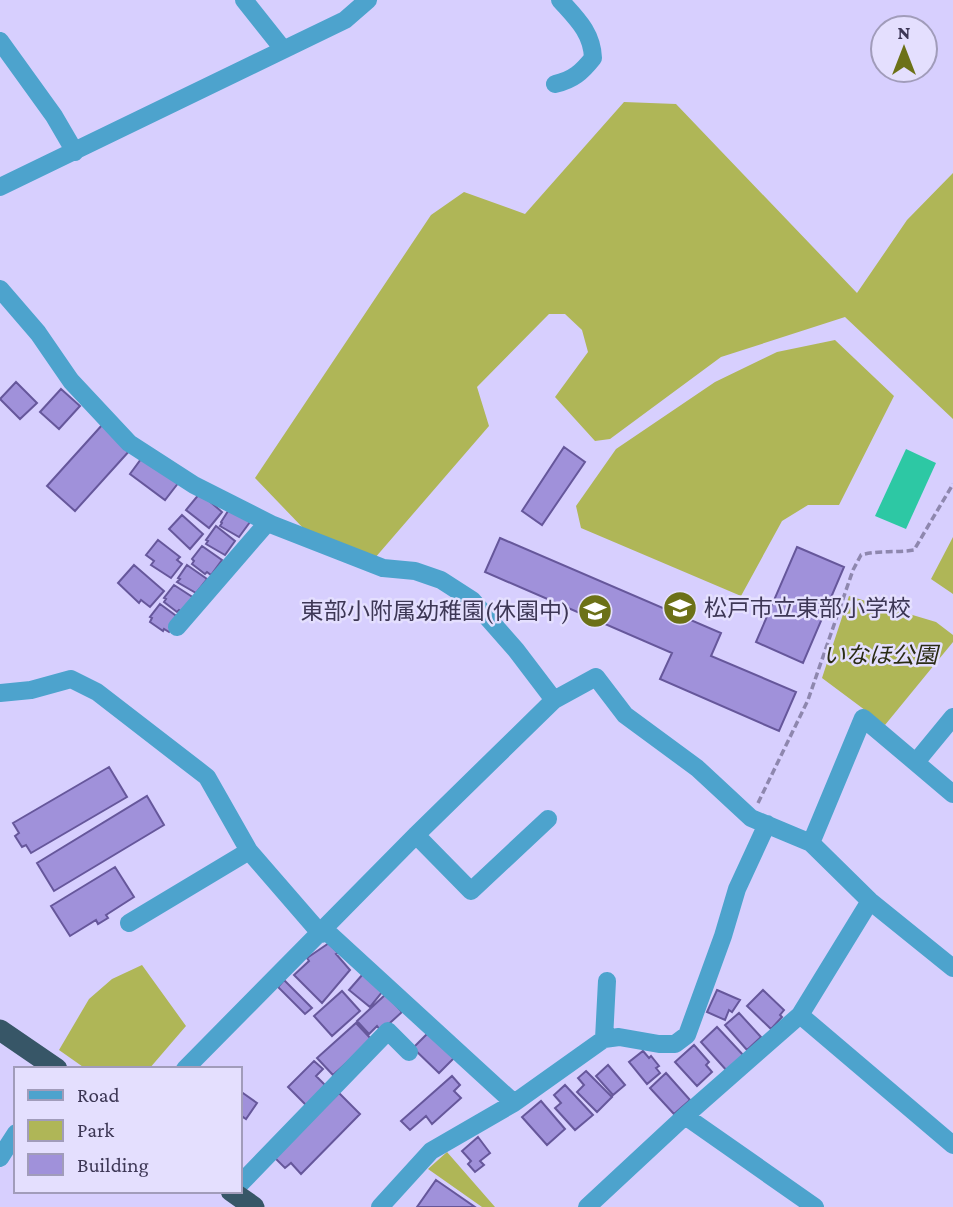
<svg xmlns="http://www.w3.org/2000/svg" width="953" height="1207" font-family="'Crimson Pro','Noto Sans JP',serif">
<style>
.green{fill:#afb657}
.water{fill:#2dc8a4}
.building{fill:#a091da;stroke:#66579b;stroke-width:2}
.lines{fill:none;stroke-linecap:round;stroke-linejoin:round}
.path{stroke:#8e87ae;stroke-width:3.5;stroke-dasharray:7 3.5;stroke-linecap:butt}
.minor{stroke:#4da3cd;stroke-width:18}
.highway{stroke:#375667;stroke-width:21}
.labels{text-anchor:middle;stroke-width:5;stroke-linejoin:round;paint-order:stroke}
.poi-label{font-size:23px;fill:#3d3755;stroke:#e4dffe;text-anchor:start}
.park-label{font-size:23px;font-style:italic;fill:#2a2c14;stroke:#e4dffe}
</style>
<rect width="100%" height="100%" fill="#d7cffe"/>
<path class="green" d="M 624,102 L 676,104 L 857,293 L 907,220 L 953,173 L 953,419 L 845,317 L 721,357 L 610,439 L 595,441 L 555,397 L 588,352 L 582,330 L 565,314 L 549,314 L 477,387 L 489,426 L 368,566 L 329,555 L 255,478 L 431,215 L 464,192 L 525,214 Z
M 835,340 L 894,396 L 839,505 L 808,505 L 782,521 L 741,596 L 581,528 L 576,506 L 616,449 L 715,382 L 777,352 Z
M 953,537 L 953,594 L 931,579 Z
M 849,596 L 936,622 L 953,635 L 953,642 L 885,725 L 822,678 Z
M 142,965 L 186,1026 L 149,1069 L 86,1069 L 59,1050 L 89,999 L 112,979 Z
M 447,1152 L 495,1207 L 482,1207 L 428,1169 Z"/>
<path class="water" d="M 906,449 L 936,463 L 906,529 L 875,516 Z"/>
<path class="building" d="M 16,382 L 37,403 L 20,419 L 0,399 Z
M 61,389 L 80,406 L 59,429 L 40,412 Z
M 103,424 L 131,449 L 75,511 L 47,486 Z
M 564,447 L 585,462 L 542,525 L 522,511 Z
M 144,455 L 179,482 L 165,500 L 130,474 Z
M 200,493 L 222,512 L 209,528 L 186,510 Z
M 230,508 L 250,522 L 239,537 L 220,526 L 222,523 L 221,522 Z
M 182,515 L 203,534 L 190,549 L 169,529 Z
M 216,526 L 235,541 L 225,555 L 206,544 L 208,541 L 206,540 Z
M 500,538 L 721,633 L 711,656 L 796,692 L 779,731 L 660,679 L 672,653 L 485,572 Z
M 158,540 L 180,557 L 177,560 L 182,564 L 171,578 L 151,565 L 154,561 L 146,555 Z
M 202,546 L 222,560 L 211,575 L 207,572 L 205,574 L 192,564 L 194,561 L 192,559 Z
M 797,547 L 844,567 L 803,663 L 756,642 Z
M 134,565 L 164,591 L 150,607 L 141,600 L 139,603 L 118,583 Z
M 187,565 L 207,579 L 196,593 L 177,582 L 180,579 L 178,578 Z
M 174,585 L 194,598 L 183,613 L 179,610 L 177,612 L 164,602 L 166,599 L 164,598 Z
M 160,604 L 179,618 L 169,632 L 164,629 L 163,631 L 150,622 L 152,618 L 150,617 Z
M 109,767 L 127,797 L 31,853 L 26,845 L 22,847 L 15,836 L 19,833 L 13,823 Z
M 147,796 L 164,825 L 54,891 L 37,863 Z
M 115,867 L 134,897 L 106,915 L 108,918 L 98,924 L 96,920 L 70,936 L 51,906 Z
M 329,943 L 338,953 L 336,954 L 350,970 L 322,1003 L 294,975 L 309,961 L 307,958 Z
M 363,974 L 383,991 L 370,1007 L 349,990 Z
M 284,980 L 312,1008 L 305,1014 L 278,987 Z
M 717,990 L 740,1000 L 732,1012 L 729,1010 L 725,1020 L 707,1012 Z
M 763,990 L 784,1010 L 780,1015 L 782,1017 L 771,1029 L 747,1006 Z
M 342,991 L 360,1011 L 332,1036 L 314,1016 Z
M 386,994 L 402,1012 L 381,1031 L 377,1026 L 369,1034 L 357,1021 Z
M 739,1013 L 761,1037 L 747,1050 L 725,1025 Z
M 356,1023 L 372,1040 L 333,1075 L 317,1058 Z
M 717,1027 L 745,1057 L 728,1072 L 701,1042 Z
M 429,1032 L 455,1057 L 439,1073 L 413,1048 Z
M 694,1045 L 709,1062 L 706,1065 L 712,1072 L 697,1086 L 675,1062 Z
M 643,1051 L 649,1058 L 651,1056 L 659,1066 L 656,1068 L 660,1073 L 647,1084 L 629,1062 Z
M 314,1061 L 323,1069 L 316,1076 L 327,1087 L 307,1106 L 288,1087 Z
M 608,1065 L 625,1085 L 613,1095 L 596,1076 Z
M 586,1071 L 612,1097 L 597,1112 L 577,1092 L 584,1085 L 578,1078 Z
M 666,1073 L 690,1100 L 674,1114 L 650,1088 Z
M 452,1076 L 460,1085 L 454,1091 L 461,1098 L 432,1124 L 426,1116 L 410,1130 L 401,1121 Z
M 565,1085 L 593,1115 L 575,1130 L 555,1108 L 561,1103 L 554,1095 Z
M 240,1091 L 257,1103 L 246,1119 L 243,1117 L 240,1122 Z
M 339,1093 L 360,1114 L 301,1174 L 291,1163 L 285,1168 L 274,1157 Z
M 541,1101 L 565,1129 L 547,1145 L 522,1117 Z
M 478,1137 L 490,1153 L 480,1161 L 484,1165 L 475,1172 L 468,1164 L 471,1161 L 462,1151 Z
M 436,1180 L 475,1207 L 417,1207 Z"/>
<g class="lines">
<path class="path" d="M 758,803 L 808,700 L 853,570 L 861,555 C 879,550 896,553 914,550 L 953,484"/>
<path class="minor" d="M 244,0 L 283,49
M 0,41 L 54,116 L 75,152
M 555,84 C 573,80 582,72 593,58 C 592,32 576,18 560,0
M 0,187 L 345,20 L 368,0
M 0,289 L 38,333 L 71,381 L 129,443 L 194,485 L 273,525 L 383,568 L 415,571 L 441,580 L 472,600 L 516,650 L 554,700
M 177,627 L 267,523
M 0,693 L 31,690 L 71,679 L 97,692 L 207,777 L 249,851 L 321,934
M 916,762 L 953,717
M 416,835 L 471,891 L 548,819
M 811,843 L 863,718 L 953,794
M 129,923 L 249,851
M 325,930 L 514,1103
M 800,1015 L 953,1145
M 604,1039 L 607,981
M 185,1069 L 416,835 L 554,700 L 596,677 L 625,715 L 697,768 L 751,818 L 811,843 L 870,901 L 953,968
M 0,1158 L 16,1133
M 240,1184 L 388,1031 L 409,1052
M 380,1207 L 431,1151 L 514,1103 L 604,1039 L 619,1037 L 659,1044 L 675,1044 L 687,1035 L 723,936 L 737,889 L 767,824
M 587,1207 L 685,1116
M 815,1207 L 685,1116 L 800,1015 L 870,901"/>
<path class="highway" d="M 0,1030 L 57,1069
M 231,1191 L 254,1207"/>
</g>
<defs>
<g id="school-disc" transform="scale(1.75)"><circle r="9.5" fill="#6c7117" stroke="#e4dffe"/><path d="M0-5L7-2L0 1L-7-2ZM-4 1L0 2.5L4 1V4Q0 6-4 4Z" fill="#fff"/></g>
</defs>
<g fill-rule="evenodd">
<use href="#school-disc" x="680" y="608"/>
<use href="#school-disc" x="595" y="611"/>
</g>
<g class="labels">
<g class="poi-label">
<text x="704" y="616">松戸市立東部小学校</text>
<text x="570" y="619" text-anchor="end">東部小附属幼稚園(休園中)</text>
</g>
<g class="park-label">
<text x="880" y="663">いなほ公園</text>
</g>
</g>
<rect x="14" y="1067" width="228" height="126" fill="#e4dffe" stroke="#a19cba" stroke-width="2"/>
<rect x="28" y="1090" width="35" height="10" fill="#4da3cd" stroke="#a19cba" stroke-width="2"/>
<text x="77" y="1102" font-size="21" fill="#3d3755">Road</text>
<rect x="28" y="1120" width="35" height="21" fill="#afb657" stroke="#a19cba" stroke-width="2"/>
<text x="77" y="1137" font-size="21" fill="#3d3755">Park</text>
<rect x="28" y="1154" width="35" height="21" fill="#a091da" stroke="#a19cba" stroke-width="2"/>
<text x="77" y="1172" font-size="21" fill="#3d3755">Building</text>
<g transform="translate(904 49)"><circle r="33" fill="#e4dffe" stroke="#a19cba" stroke-width="2"/>
<path d="M0-5L12 26L0 18L-12 26Z" fill="#6c7117"/>
<text y="-10" font-size="19" font-weight="bold" text-anchor="middle" fill="#3d3755">N</text>
</g>
</svg>
